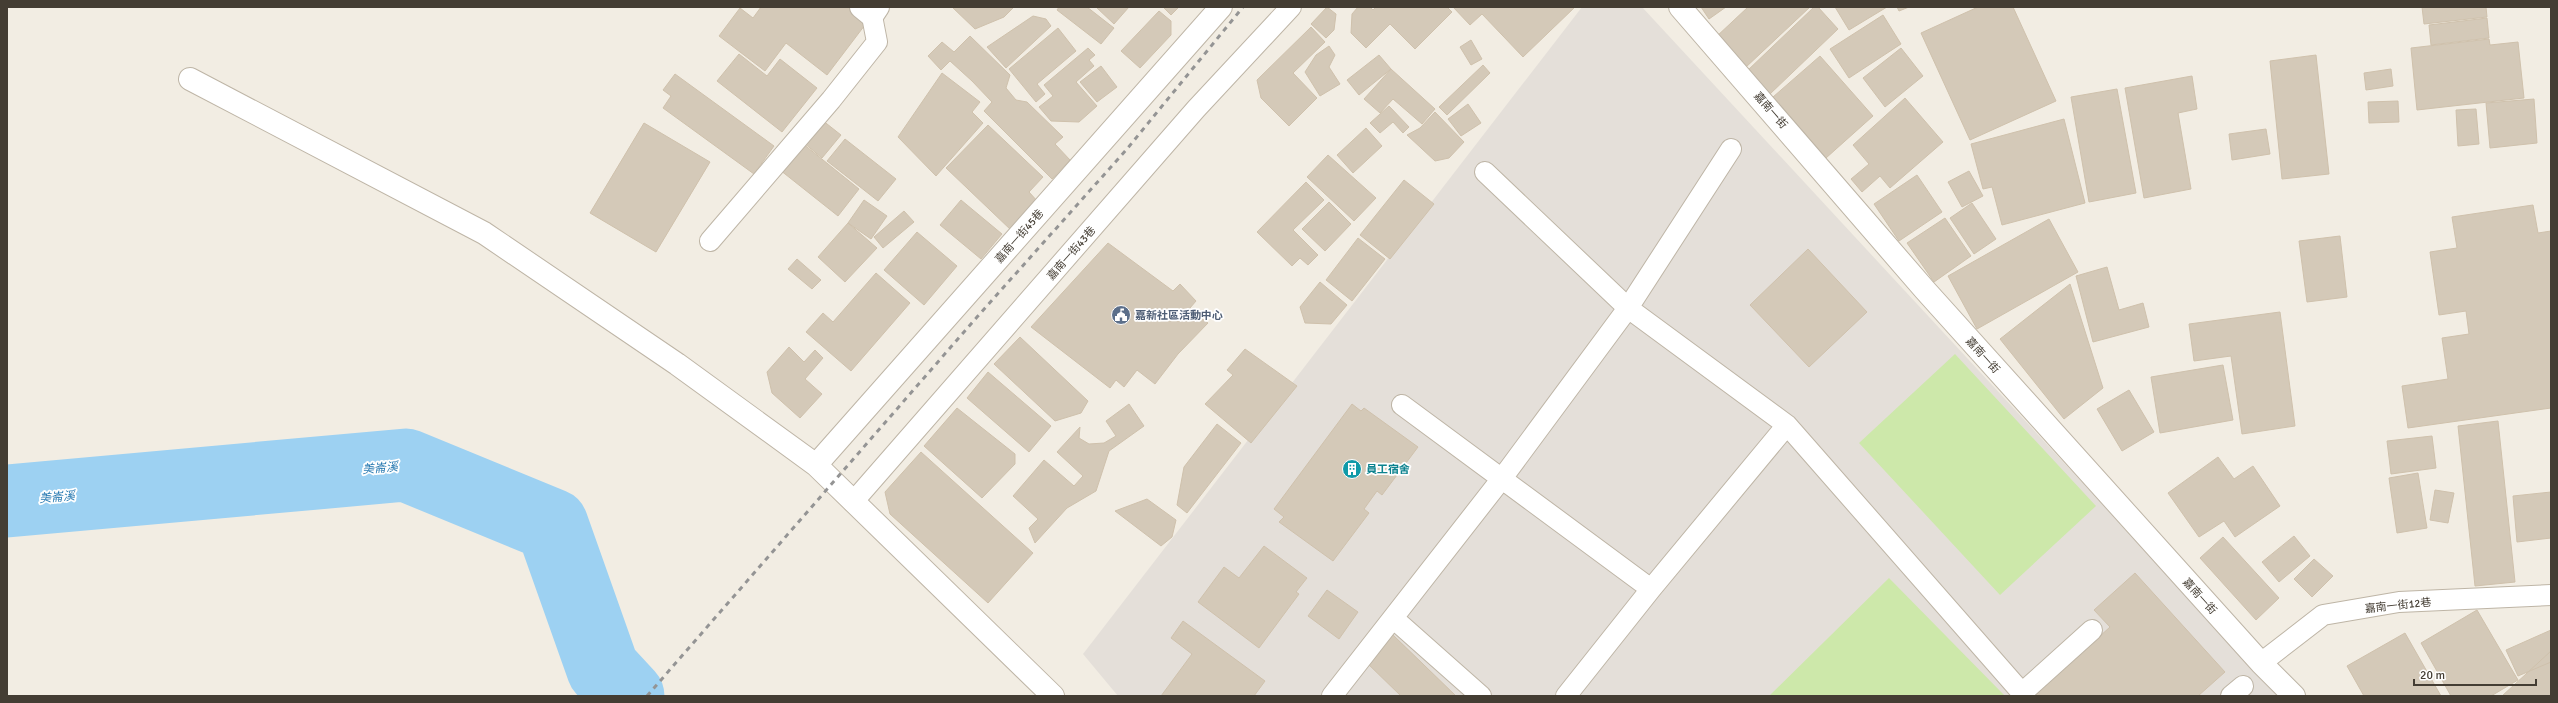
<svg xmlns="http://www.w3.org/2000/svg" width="2558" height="703" font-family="Signika,'Noto Sans TC',sans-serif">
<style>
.industrial{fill:#e4dfd9}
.green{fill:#cde8aa}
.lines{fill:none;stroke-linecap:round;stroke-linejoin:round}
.river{stroke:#9dd1f2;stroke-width:73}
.building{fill:#d4c9b8;stroke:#cfc1ac}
.service-casing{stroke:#beb5a6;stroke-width:22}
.minor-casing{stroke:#beb5a6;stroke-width:24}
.service{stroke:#fff;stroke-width:20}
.minor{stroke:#fff;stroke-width:22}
.rail{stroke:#949494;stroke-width:3;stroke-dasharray:5 5;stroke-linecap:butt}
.labels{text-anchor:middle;stroke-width:3.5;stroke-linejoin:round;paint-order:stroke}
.street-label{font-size:11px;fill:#443d33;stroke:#fff}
.service-label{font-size:11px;font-weight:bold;fill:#4e5e75;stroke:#fff;text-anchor:start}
.culture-label{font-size:11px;font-weight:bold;fill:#0d838f;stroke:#fff;text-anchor:start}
.water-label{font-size:12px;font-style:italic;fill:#2a7bb2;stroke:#fff}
</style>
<rect width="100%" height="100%" fill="#f2ede3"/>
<path class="industrial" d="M 1582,7 L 1642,7 L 2280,696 L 1118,696 L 1083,654 Z"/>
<path class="green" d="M 1955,354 L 2096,506 L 2000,595 L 1859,443 Z
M 1889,578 L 2005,696 L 1769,696 Z"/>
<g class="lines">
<path class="river" d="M 7,501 L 406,465 L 552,525 L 603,669 L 628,696"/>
</g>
<path class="building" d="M 761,7 L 857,7 L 871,17 L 827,75 L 786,43 L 765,71 L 719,36 L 740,8 L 753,18 Z
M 952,7 L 1014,7 L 1004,17 L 975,29 Z
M 1059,7 L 1087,7 L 1114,28 L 1101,44 L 1057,10 Z
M 1096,7 L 1129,7 L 1114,24 Z
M 1163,7 L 1179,7 L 1171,15 Z
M 1327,7 L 1336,14 L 1334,30 L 1326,38 L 1311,24 Z
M 1358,7 L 1370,7 L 1373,10 L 1376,7 L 1447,7 L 1452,12 L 1415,49 L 1390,24 L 1366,48 L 1351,33 L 1352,14 Z
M 1453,7 L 1575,7 L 1523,57 L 1482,14 L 1470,25 Z
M 1701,7 L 1726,7 L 1709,19 Z
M 1748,7 L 1810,7 L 1745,68 L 1716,37 Z
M 1814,7 L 1818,7 L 1838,29 L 1770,94 L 1747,71 Z
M 1835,7 L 1887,7 L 1849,30 Z
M 1897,7 L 1909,7 L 1899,11 Z
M 1978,7 L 2013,7 L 2056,101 L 1970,140 L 1921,33 Z
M 2422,7 L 2486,7 L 2487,17 L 2424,24 Z
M 1159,11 L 1171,21 L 1171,35 L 1140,68 L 1121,51 Z
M 1883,15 L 1901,44 L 1849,78 L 1830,49 Z
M 1033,16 L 1046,19 L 1051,26 L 1006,68 L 987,47 Z
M 2487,18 L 2489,38 L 2431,45 L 2429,25 Z
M 1311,27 L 1325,42 L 1293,73 L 1317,98 L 1289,126 L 1261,98 L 1257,80 Z
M 1058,28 L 1076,51 L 1037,84 L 1045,94 L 1036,102 L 1009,69 Z
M 970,36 L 1010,75 L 1006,88 L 1016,100 L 1027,102 L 1063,137 L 1055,144 L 1070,160 L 1052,179 L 984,111 L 992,102 L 972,81 L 950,61 L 941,70 L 928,56 L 942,42 L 954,52 Z
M 2489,39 L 2490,45 L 2518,42 L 2524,98 L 2417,110 L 2411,48 Z
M 1471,40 L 1482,59 L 1471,65 L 1460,47 Z
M 1329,46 L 1335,55 L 1329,67 L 1340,84 L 1320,96 L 1305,72 L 1316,55 Z
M 1088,48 L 1095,55 L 1089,60 L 1094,66 L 1076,82 L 1097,106 L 1079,122 L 1051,121 L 1039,107 L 1053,96 L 1044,85 Z
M 1901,48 L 1923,76 L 1885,107 L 1863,78 Z
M 739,54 L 767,76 L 780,59 L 817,88 L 782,132 L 717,81 Z
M 1379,55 L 1391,69 L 1359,95 L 1347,80 Z
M 2316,55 L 2329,174 L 2282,179 L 2270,61 Z
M 1820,56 L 1873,116 L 1826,158 L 1773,97 Z
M 1483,65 L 1490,73 L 1447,115 L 1439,107 Z
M 1101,66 L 1117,87 L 1097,102 L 1080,82 Z
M 1391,69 L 1435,109 L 1422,124 L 1393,99 L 1380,113 L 1364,99 Z
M 2391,69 L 2393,86 L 2366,90 L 2364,73 Z
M 942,73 L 980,102 L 972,112 L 983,123 L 936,176 L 898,137 Z
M 675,74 L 774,146 L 754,174 L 663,108 L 671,96 L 663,90 Z
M 2192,76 L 2197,109 L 2178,113 L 2191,189 L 2144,198 L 2125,88 Z
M 2117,89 L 2136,193 L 2089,202 L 2071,97 Z
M 1905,98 L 1943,142 L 1890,188 L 1880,176 L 1862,192 L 1851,179 L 1869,164 L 1853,145 Z
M 2534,99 L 2537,143 L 2490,148 L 2486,103 Z
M 2398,101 L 2399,122 L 2369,123 L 2368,102 Z
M 1468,104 L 1481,123 L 1461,136 L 1448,119 Z
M 1389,106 L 1409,127 L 1403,133 L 1393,122 L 1380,133 L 1370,123 Z
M 2476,109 L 2479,144 L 2458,146 L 2456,110 Z
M 1435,112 L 1464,142 L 1449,158 L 1435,161 L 1407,135 L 1420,128 Z
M 2064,119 L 2085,203 L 2002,225 L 1992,187 L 1983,189 L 1971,144 Z
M 822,120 L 841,135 L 822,158 L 804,143 Z
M 644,123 L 710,162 L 656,252 L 590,213 Z
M 988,125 L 1043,177 L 1029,192 L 1039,203 L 1012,231 L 946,168 Z
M 1366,128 L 1382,146 L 1353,173 L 1337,155 Z
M 2266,129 L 2270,154 L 2232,160 L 2229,134 Z
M 845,139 L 896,179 L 878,201 L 827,161 Z
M 802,143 L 859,189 L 838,216 L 780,170 Z
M 1328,155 L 1376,198 L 1354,221 L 1307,177 Z
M 1969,171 L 1983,196 L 1962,207 L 1948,182 Z
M 1917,175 L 1942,212 L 1899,241 L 1874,204 Z
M 1404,180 L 1434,204 L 1390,259 L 1360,235 Z
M 1306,182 L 1324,200 L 1293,230 L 1318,255 L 1308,265 L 1300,258 L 1292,266 L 1257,232 Z
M 864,200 L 887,216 L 871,239 L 848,223 Z
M 961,200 L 1002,234 L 981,259 L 940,225 Z
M 1329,202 L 1351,224 L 1325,251 L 1302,229 Z
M 1972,203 L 1996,239 L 1974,254 L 1950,218 Z
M 2533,205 L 2538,233 L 2551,231 L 2551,408 L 2408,428 L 2402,386 L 2448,379 L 2442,338 L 2469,334 L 2466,311 L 2439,315 L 2430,252 L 2457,248 L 2452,217 Z
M 904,211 L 914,222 L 883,248 L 874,237 Z
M 1945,218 L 1971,256 L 1934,282 L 1907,243 Z
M 2049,219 L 2078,272 L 1977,329 L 1948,276 Z
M 848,223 L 877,248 L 845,282 L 818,257 Z
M 917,232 L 957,266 L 924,305 L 884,270 Z
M 2340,236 L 2347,297 L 2307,302 L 2299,241 Z
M 1358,238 L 1385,259 L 1352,301 L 1326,280 Z
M 1108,243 L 1173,291 L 1180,284 L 1196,301 L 1190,308 L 1208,323 L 1178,354 L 1155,384 L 1137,370 L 1124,387 L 1116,380 L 1110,388 L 1031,327 Z
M 1808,249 L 1867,312 L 1809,367 L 1750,305 Z
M 797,259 L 821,280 L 812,289 L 788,269 Z
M 2107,267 L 2119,310 L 2143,303 L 2149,327 L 2093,342 L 2076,276 Z
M 876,273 L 910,303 L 851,371 L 806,332 L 823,313 L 833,322 Z
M 1320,282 L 1347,305 L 1331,324 L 1305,323 L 1300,307 Z
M 2070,284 L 2103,388 L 2064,419 L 2000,339 Z
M 2280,312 L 2295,426 L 2242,434 L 2231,356 L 2194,361 L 2189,324 Z
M 1020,337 L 1088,401 L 1081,413 L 1055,421 L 994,364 Z
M 789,347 L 804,362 L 815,350 L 823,358 L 805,379 L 822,394 L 800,418 L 772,393 L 767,372 Z
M 1245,349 L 1297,386 L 1251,443 L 1205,404 L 1233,375 L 1227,370 Z
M 2223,365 L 2233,420 L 2160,433 L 2151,377 Z
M 988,372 L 1051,426 L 1029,452 L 967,398 Z
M 2129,390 L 2154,432 L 2122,451 L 2097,409 Z
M 1129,404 L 1144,426 L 1109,451 L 1096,491 L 1067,508 L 1035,543 L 1029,528 L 1038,519 L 1013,496 L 1044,460 L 1074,486 L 1083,476 L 1057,452 L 1080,427 L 1079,438 L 1089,444 L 1104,443 L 1116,436 L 1106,421 Z
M 1352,404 L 1361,411 L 1364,408 L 1418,447 L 1382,495 L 1377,491 L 1364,509 L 1369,513 L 1333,561 L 1279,522 L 1284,517 L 1274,509 Z
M 957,408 L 1015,454 L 1015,464 L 982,498 L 924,446 Z
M 2498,421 L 2515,582 L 2475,586 L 2458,426 Z
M 1217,424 L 1241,443 L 1187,513 L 1177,505 L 1184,467 Z
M 2432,436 L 2436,468 L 2391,474 L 2387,441 Z
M 921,452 L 1033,553 L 988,603 L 890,514 L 885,492 Z
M 2218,457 L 2234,479 L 2253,466 L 2280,506 L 2235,537 L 2224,521 L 2199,537 L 2168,493 Z
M 2418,473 L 2427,528 L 2397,533 L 2389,478 Z
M 2435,490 L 2454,493 L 2448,523 L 2430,520 Z
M 2551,492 L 2551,538 L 2517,542 L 2513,496 Z
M 1147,499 L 1176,520 L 1172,537 L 1161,546 L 1115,511 Z
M 2294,536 L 2310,556 L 2279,582 L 2262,562 Z
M 2223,537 L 2279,598 L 2256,620 L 2200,558 Z
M 1264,546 L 1307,578 L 1296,592 L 1299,594 L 1259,648 L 1198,602 L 1224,567 L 1239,578 Z
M 2314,559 L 2333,576 L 2312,597 L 2294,579 Z
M 2135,573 L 2225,672 L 2198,696 L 2034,696 L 2110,627 L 2094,610 Z
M 1327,590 L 1358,612 L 1339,639 L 1308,616 Z
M 2477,610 L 2518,680 L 2491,696 L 2451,696 L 2421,643 Z
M 1183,621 L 1265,681 L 1254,696 L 1161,696 L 1192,654 L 1171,638 Z
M 2551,630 L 2551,662 L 2518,676 L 2506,650 Z
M 2405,633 L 2441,696 L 2364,696 L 2347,666 Z
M 1393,635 L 1456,696 L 1401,696 L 1366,662 Z
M 2551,651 L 2551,696 L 2502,696 Z"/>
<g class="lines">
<g class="service-casing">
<path id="service" d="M 1485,172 L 1628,308 L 1787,425 L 2022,693 L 2092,630
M 710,241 L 831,100 L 877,42 L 872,16
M 1402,405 L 1651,589
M 853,502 L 1196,109 L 1291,7
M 1393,618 L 1481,696
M 2261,663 L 2323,615 L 2399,602 L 2551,595
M 1332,696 L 1503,477 L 1628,308 L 1731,149
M 1566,696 L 1651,589 L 1787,425
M 2231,696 L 2243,686"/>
</g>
<g class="minor-casing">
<path id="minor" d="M 861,7 L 872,16 L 878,7
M 1680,7 L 1925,290 L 2261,663 L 2294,696
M 190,79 L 484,233 L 677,364 L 816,465 L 1053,696
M 816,465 L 1221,7"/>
</g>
<use href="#service" class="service"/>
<use href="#minor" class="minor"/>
<path class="rail" d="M 647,696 L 977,317 L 1127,149 L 1243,7"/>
</g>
<defs>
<g id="civic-disc" transform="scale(1)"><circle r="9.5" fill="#5c6f8a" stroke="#fff"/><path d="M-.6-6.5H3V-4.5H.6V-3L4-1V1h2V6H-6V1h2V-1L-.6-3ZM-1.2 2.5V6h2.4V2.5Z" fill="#fff"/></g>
<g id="building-disc" transform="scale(1)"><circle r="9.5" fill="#0f9aa8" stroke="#fff"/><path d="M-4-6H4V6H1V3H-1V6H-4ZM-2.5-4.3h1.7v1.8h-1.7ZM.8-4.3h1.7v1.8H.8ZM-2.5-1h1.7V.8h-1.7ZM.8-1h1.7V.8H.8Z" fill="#fff"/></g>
</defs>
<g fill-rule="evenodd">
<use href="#civic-disc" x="1121" y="315"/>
<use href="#building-disc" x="1352" y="469"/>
</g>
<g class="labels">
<g class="street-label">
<text transform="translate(1771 110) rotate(49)" y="4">嘉南一街</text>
<text transform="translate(1019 236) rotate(-49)" y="4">嘉南一街45巷</text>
<text transform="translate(1071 253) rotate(-49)" y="4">嘉南一街43巷</text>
<text transform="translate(1983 355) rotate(48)" y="4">嘉南一街</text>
<text transform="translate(2200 596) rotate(48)" y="4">嘉南一街</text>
<text transform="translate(2398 605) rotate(-6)" y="4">嘉南一街12巷</text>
</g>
<g class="service-label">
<text x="1135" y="319">嘉新社區活動中心</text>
</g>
<g class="culture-label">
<text x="1366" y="473">員工宿舍</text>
</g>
<g class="water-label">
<text transform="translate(380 468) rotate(-5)" y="4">美崙溪</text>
<text transform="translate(57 497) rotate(-5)" y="4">美崙溪</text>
</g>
</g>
<rect width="2558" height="703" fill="none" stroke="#443d33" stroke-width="16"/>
<path d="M2414 679v6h122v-6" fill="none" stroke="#443d33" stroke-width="2"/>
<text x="2420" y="679" font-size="12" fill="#443d33" stroke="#ffffff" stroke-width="3" paint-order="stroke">20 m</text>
</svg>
